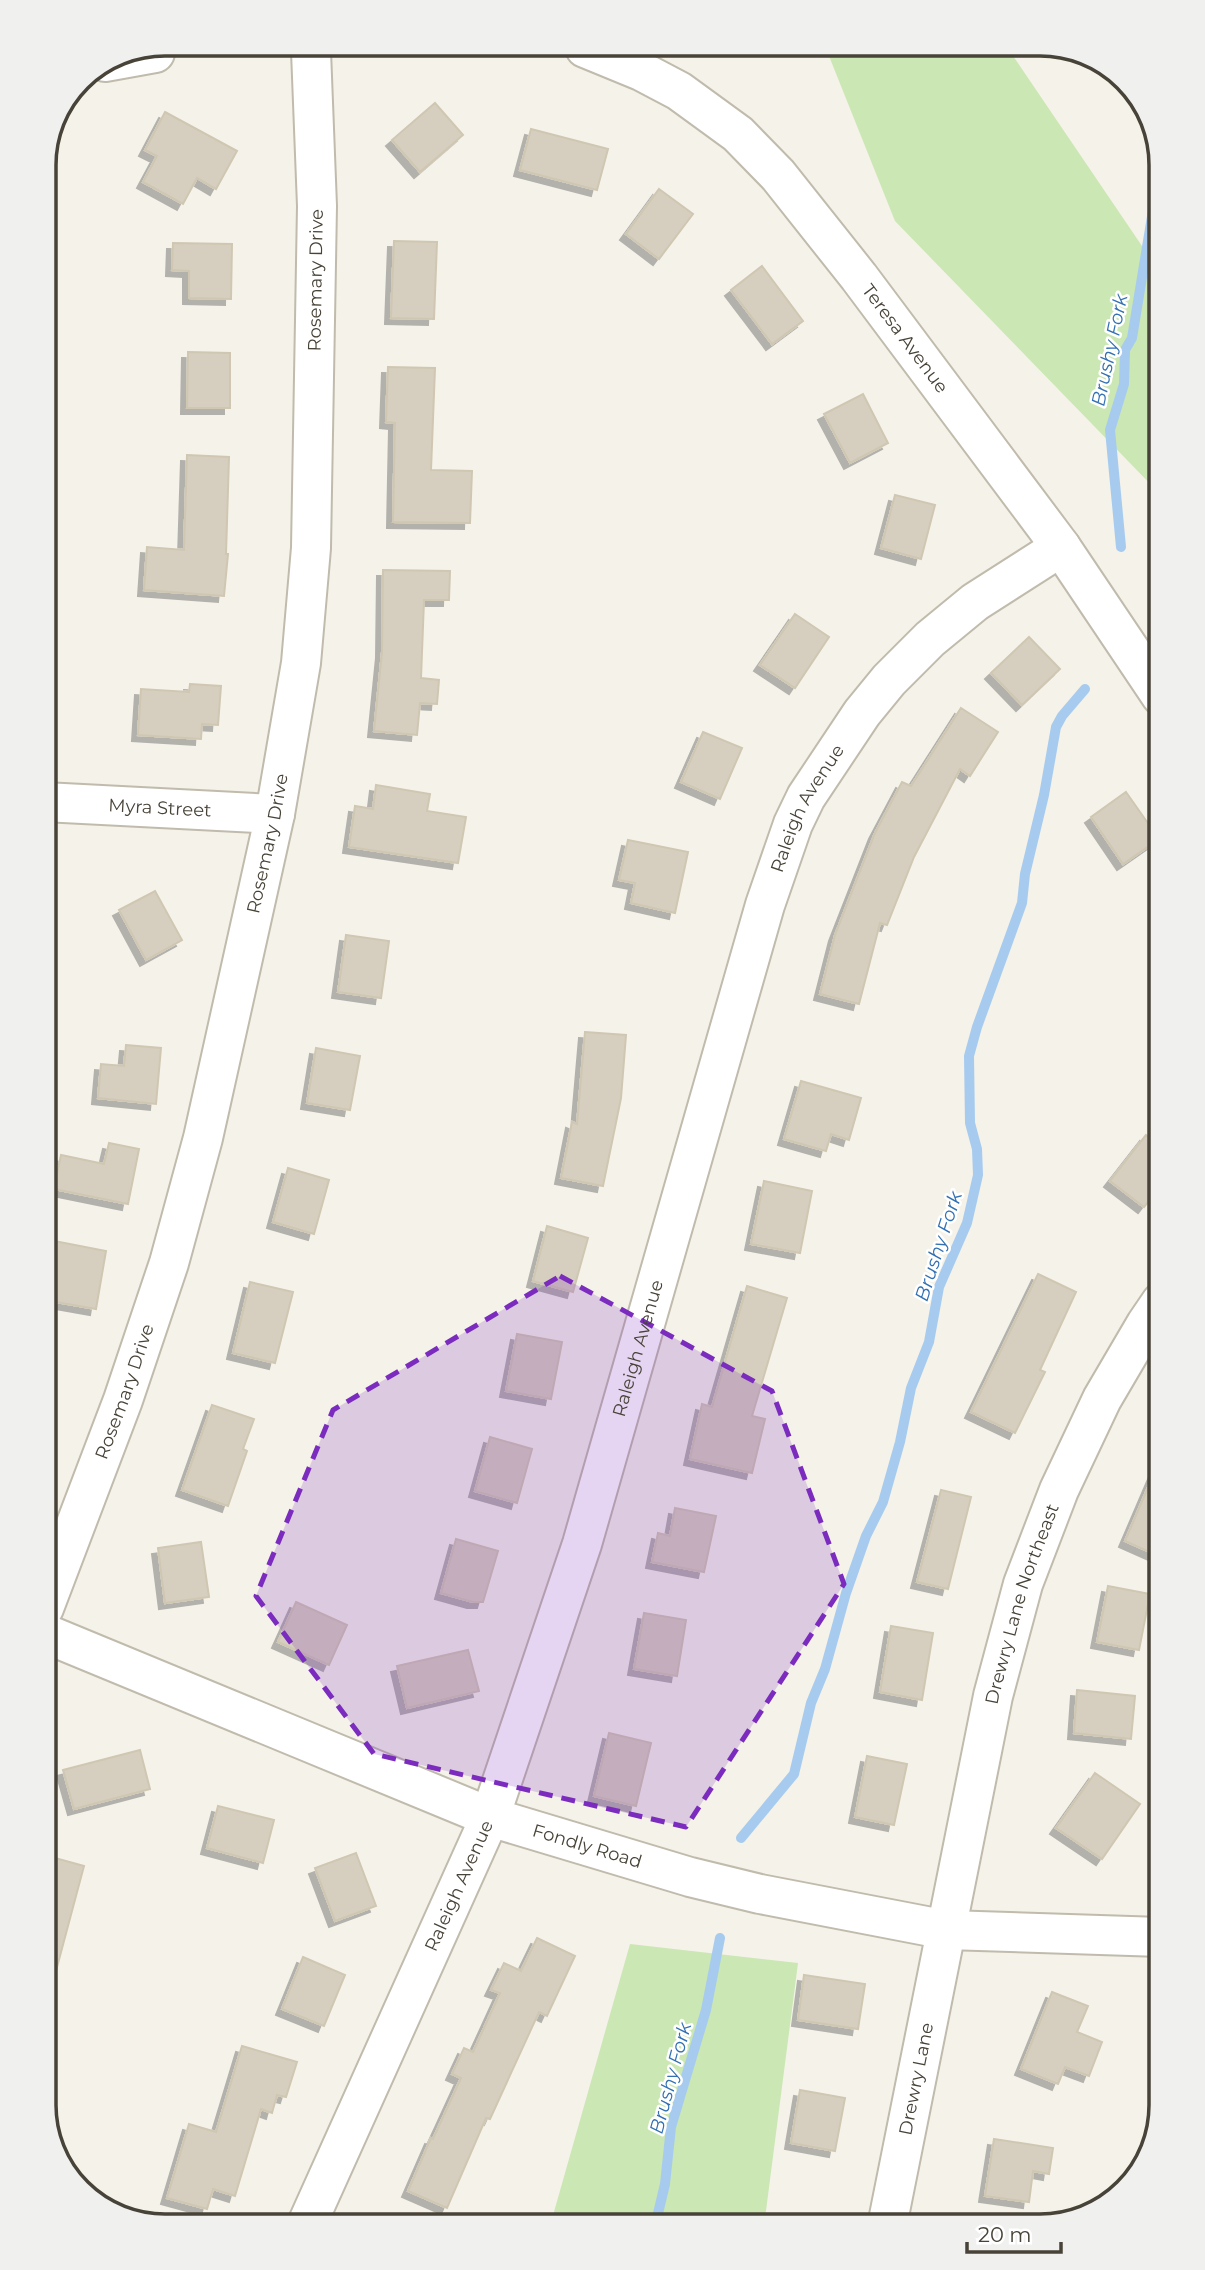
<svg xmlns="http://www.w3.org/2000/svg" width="1205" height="2270" font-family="Montserrat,sans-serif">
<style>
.green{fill:#cbe7b3}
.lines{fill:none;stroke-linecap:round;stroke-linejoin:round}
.stream{stroke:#a7cbef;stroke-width:10}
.building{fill:#d6cfbf;stroke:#d0c7b2;stroke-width:2;filter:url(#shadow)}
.minor-casing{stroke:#c0bbac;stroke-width:42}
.minor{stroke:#fff;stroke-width:38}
.marked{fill:#7b2cbf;fill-opacity:0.2;stroke:#7b2cbf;stroke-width:5;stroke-dasharray:14 9;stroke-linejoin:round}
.labels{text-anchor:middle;stroke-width:5;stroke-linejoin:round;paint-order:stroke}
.street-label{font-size:18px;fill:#484338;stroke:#fff}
.water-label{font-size:19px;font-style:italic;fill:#3270b3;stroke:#fff}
.rim{fill:none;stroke:#484338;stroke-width:3.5}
</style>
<defs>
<filter id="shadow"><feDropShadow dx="-6" dy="6" stdDeviation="0" flood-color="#0004"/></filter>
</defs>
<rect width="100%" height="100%" fill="#f4f2e9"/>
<path class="green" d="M 1005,44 L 1161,274 L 1161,495 L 895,221 L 825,46 Z
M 630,1944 L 798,1963 L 764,2226 L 550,2226 Z"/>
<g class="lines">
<path class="stream" d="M 1121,547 L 1110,430 L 1124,384 L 1125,350 L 1132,338 L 1161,162
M 741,1838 L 794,1774 L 811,1703 L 825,1669 L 846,1593 L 866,1536 L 883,1502 L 900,1442 L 911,1388 L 929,1342 L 939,1287 L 967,1223 L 978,1175 L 977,1149 L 970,1123 L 969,1056 L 977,1027 L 1022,903 L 1025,874 L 1044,795 L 1056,727 L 1062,716 L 1085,689
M 655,2226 L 665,2184 L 671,2127 L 706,2010 L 720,1938"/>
</g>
<path class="building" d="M 435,103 L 463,135 L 420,172 L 392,140 Z
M 165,112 L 237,151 L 216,189 L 197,178 L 183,204 L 143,182 L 157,156 L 145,150 Z
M 531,129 L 608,149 L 597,190 L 520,170 Z
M 659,189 L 693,214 L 659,259 L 626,234 Z
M 394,241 L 437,242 L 434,319 L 391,318 Z
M 173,243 L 232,244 L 231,299 L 189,298 L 189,271 L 172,270 Z
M 762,266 L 803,321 L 772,344 L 731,290 Z
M 188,352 L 230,353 L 230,408 L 187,408 Z
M 388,367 L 435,368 L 431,470 L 472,471 L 470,523 L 393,522 L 395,423 L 386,422 Z
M 863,394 L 888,443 L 850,463 L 824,414 Z
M 187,455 L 229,457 L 226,554 L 228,554 L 224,596 L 144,590 L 147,547 L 184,550 Z
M 895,495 L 935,505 L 921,559 L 881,548 Z
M 383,570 L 450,571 L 449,600 L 424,600 L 421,678 L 439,680 L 437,704 L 420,703 L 417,735 L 374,731 L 382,652 Z
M 795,614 L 829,637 L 795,688 L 760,665 Z
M 1029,637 L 1060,669 L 1022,705 L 991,673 Z
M 190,684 L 221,686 L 218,725 L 202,724 L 201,739 L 138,735 L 141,689 L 189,692 Z
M 961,708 L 998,732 L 970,776 L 960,769 L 914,857 L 887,925 L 880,923 L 859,1004 L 820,994 L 835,935 L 875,833 L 902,782 L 911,786 Z
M 703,732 L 742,748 L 720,799 L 681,782 Z
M 376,785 L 430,794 L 427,811 L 466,817 L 458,863 L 349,847 L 355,806 L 373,809 Z
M 1126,792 L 1159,839 L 1123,864 L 1091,817 Z
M 628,840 L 688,852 L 675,913 L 631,903 L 635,883 L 619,880 Z
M 155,891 L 182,940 L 146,960 L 119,910 Z
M 346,935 L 389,941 L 381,998 L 338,992 Z
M 585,1032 L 626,1035 L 621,1098 L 603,1186 L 561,1178 L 572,1122 L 577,1124 Z
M 126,1045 L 161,1048 L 156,1104 L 98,1098 L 101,1064 L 124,1066 Z
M 316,1048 L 360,1056 L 350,1110 L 307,1103 Z
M 801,1081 L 861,1098 L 849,1140 L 831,1134 L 826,1151 L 784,1139 Z
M 1146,1135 L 1161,1147 L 1161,1185 L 1144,1207 L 1110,1181 Z
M 109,1143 L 139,1149 L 128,1204 L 54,1189 L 61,1155 L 104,1164 Z
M 288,1168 L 329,1180 L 314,1234 L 273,1222 Z
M 764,1181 L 812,1191 L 800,1253 L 751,1244 Z
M 547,1226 L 588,1238 L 573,1292 L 533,1281 Z
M 44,1239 L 106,1251 L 96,1309 L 50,1301 L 55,1273 L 44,1271 Z
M 1038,1274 L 1076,1292 L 1040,1370 L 1045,1372 L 1015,1433 L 971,1412 Z
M 250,1282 L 293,1292 L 275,1363 L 233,1353 Z
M 747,1286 L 787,1298 L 752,1416 L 765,1419 L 752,1473 L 690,1459 L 702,1404 L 712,1407 Z
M 517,1334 L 562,1342 L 551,1399 L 506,1391 Z
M 212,1405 L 254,1419 L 243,1449 L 247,1451 L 228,1506 L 182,1490 Z
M 490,1437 L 532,1449 L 517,1503 L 475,1491 Z
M 1161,1457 L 1161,1557 L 1125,1541 Z
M 941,1490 L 971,1497 L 948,1589 L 917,1582 Z
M 675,1508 L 716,1516 L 704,1572 L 652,1562 L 658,1533 L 670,1536 Z
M 456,1539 L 498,1551 L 483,1602 L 473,1602 L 441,1593 Z
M 201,1542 L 209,1597 L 165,1603 L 158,1548 Z
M 1108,1586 L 1150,1594 L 1139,1650 L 1097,1642 Z
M 296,1602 L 347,1625 L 329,1665 L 278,1642 Z
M 644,1613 L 686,1620 L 677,1676 L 634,1669 Z
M 891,1626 L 933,1633 L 922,1700 L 880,1692 Z
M 468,1650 L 479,1691 L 407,1708 L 397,1666 Z
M 1077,1690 L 1135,1696 L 1131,1739 L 1074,1733 Z
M 609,1733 L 651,1743 L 636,1806 L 594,1796 Z
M 140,1750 L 150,1789 L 74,1809 L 63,1770 Z
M 867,1756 L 907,1764 L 894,1825 L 855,1817 Z
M 1095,1773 L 1140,1804 L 1102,1859 L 1056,1828 Z
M 218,1806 L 274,1820 L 263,1863 L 207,1848 Z
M 356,1853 L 376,1906 L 335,1921 L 315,1868 Z
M 44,1855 L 84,1866 L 52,1986 L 44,1985 Z
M 537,1938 L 575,1956 L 547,2016 L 539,2012 L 490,2119 L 486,2118 L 447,2208 L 408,2191 L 431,2138 L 433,2139 L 461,2078 L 452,2074 L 464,2048 L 473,2052 L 500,1993 L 491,1990 L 504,1963 L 521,1971 Z
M 303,1957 L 345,1975 L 324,2026 L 282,2009 Z
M 804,1975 L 865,1984 L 858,2029 L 798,2020 Z
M 1052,1992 L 1088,2006 L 1077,2032 L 1102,2042 L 1089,2076 L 1065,2067 L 1058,2084 L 1021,2069 Z
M 242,2046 L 297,2062 L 286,2097 L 277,2095 L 272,2113 L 261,2109 L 235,2196 L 213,2189 L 207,2209 L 167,2198 L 189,2124 L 216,2132 Z
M 800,2090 L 845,2098 L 835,2151 L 791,2143 Z
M 994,2139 L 1053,2148 L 1049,2174 L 1033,2171 L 1029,2202 L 985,2196 Z"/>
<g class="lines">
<g class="minor-casing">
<g id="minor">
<path id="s1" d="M 585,48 L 641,71 L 679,91 L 738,134 L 778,175 L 859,277 L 1061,547 L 1161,696"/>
<path d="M 105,62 L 155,53"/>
<path id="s2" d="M 44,802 L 275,814"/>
<path id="s3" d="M 44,1608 L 123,1400 L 169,1263 L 203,1138 L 275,814 L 301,663 L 311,548 L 317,206 L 311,51"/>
<path id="s4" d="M 44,1633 L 490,1817 L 690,1877 L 760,1894 L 947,1930 L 1161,1937"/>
<path id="s5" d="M 306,2226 L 490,1817 L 582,1544 L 765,905 L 793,824 L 806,797 L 862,713 L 889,680 L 930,639 L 975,602 L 1061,547"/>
<path id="s6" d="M 887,2226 L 993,1696 L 1023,1584 L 1059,1490 L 1102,1399 L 1146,1324 L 1161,1302"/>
</g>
</g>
<use href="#minor" class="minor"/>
</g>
<path class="marked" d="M 560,1276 L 772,1391 L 844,1584 L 686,1827 L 374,1754 L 256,1596 L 333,1410 Z"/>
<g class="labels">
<g class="street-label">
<text dy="6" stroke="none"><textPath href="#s3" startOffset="1365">Rosemary Drive</textPath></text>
<text dy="6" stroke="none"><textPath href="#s1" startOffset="441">Teresa Avenue</textPath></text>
<text dy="6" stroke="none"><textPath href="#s2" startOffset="116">Myra Street</textPath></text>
<text dy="6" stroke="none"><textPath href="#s5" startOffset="1507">Raleigh Avenue</textPath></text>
<text dy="6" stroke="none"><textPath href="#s3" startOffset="798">Rosemary Drive</textPath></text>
<text dy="6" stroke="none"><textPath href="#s5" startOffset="940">Raleigh Avenue</textPath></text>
<text dy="6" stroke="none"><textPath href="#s3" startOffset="231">Rosemary Drive</textPath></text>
<text dy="6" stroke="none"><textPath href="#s6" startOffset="637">Drewry Lane Northeast</textPath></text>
<text dy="6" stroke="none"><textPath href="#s4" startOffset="584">Fondly Road</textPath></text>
<text dy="6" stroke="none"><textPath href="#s5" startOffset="373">Raleigh Avenue</textPath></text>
<text dy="6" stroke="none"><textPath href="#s6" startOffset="150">Drewry Lane</textPath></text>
</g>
<g class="water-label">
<text transform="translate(1109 350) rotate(-78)" y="7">Brushy Fork</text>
<text transform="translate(938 1246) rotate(-72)" y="7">Brushy Fork</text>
<text transform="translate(670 2078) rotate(-75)" y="7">Brushy Fork</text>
</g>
</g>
<path d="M0 0H1205V2270H0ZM165 56H1040A109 109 0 0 1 1149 165V2105A109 109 0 0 1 1040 2214H165A109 109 0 0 1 56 2105V165A109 109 0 0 1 165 56Z" fill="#f0f0ef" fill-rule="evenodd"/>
<path class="rim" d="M165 56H1040A109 109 0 0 1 1149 165V2105A109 109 0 0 1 1040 2214H165A109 109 0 0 1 56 2105V165A109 109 0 0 1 165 56Z"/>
<path d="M967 2242v10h94v-10" fill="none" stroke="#484338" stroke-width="3.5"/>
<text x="978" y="2242" font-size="21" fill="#484338" stroke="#ffffff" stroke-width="5" paint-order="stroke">20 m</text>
</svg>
